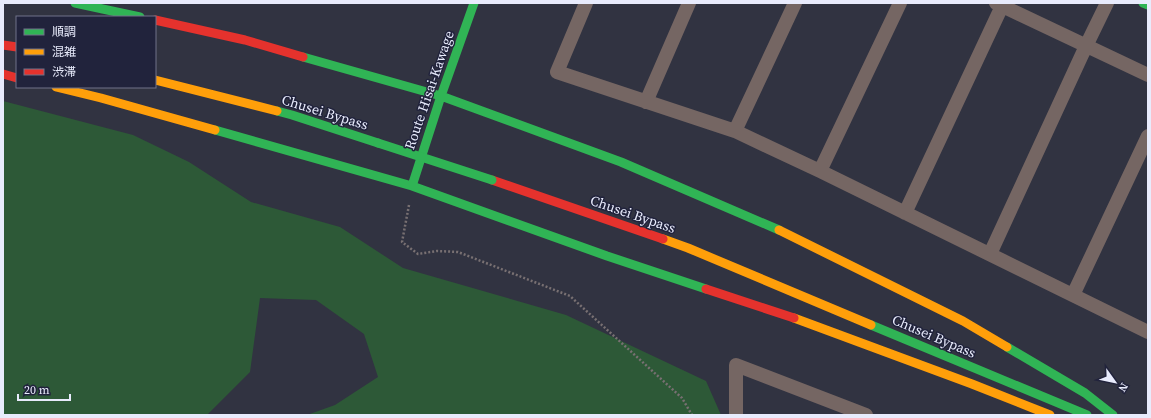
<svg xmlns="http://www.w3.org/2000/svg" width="1151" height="418" font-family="'Source Serif 4','Noto Sans JP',serif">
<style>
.green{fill:#2d5937}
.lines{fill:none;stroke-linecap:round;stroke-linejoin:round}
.path{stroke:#787072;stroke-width:2.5;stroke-dasharray:2 2;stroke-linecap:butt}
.street{stroke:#756663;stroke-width:14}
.fast{stroke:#30b455;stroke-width:9}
.slow{stroke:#ff9f0a;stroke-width:9}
.jam{stroke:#e5322d;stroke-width:9}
.fast-bridge{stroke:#30b455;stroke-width:9}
.labels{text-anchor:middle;stroke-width:3;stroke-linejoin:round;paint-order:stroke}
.street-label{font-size:14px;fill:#e8ebfc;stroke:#21233c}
</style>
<rect width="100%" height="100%" fill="#313341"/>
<path class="green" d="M 3,101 L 133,135 L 189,162 L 251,202 L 340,227 L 403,268 L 566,315 L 706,381 L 721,415 L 307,415 L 335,405 L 378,377 L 364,334 L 316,300 L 260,298 L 250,372 L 207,415 L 3,415 Z"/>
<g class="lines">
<path class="path" d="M 409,205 L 402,242 L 418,254 L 437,251 L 458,252 L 570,296 L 682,398 L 692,415"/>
<path class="street" d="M 586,3 L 557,72 L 735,131 L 820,171 L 1148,332
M 996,3 L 1148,75
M 646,102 L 689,3
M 735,131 L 795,3
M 820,171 L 900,3
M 905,213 L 1002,6
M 990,254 L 1086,46 L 1107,3
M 1073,295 L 1148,136
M 736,415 L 736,365 L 866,415"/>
<path class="fast" d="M 75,3 L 140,17
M 1143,3 L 1148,5
M 303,57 L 441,96 L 621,162 L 779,230
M 277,111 L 292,115 L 378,143
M 215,130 L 412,186 L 607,256 L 706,289
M 412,186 L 441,96 L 474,3
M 871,325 L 1087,415
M 1007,347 L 1085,393 L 1113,415"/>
<path class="slow" d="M 155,80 L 277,111
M 56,87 L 101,98 L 215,130
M 779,230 L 963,321 L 1007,347
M 663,239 L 688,248 L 871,325
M 794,318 L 972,384 L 1050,415"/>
<path class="jam" d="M 155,20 L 245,40 L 303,57
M 3,45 L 17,47
M 3,74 L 17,78
M 492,180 L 663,239
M 706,289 L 794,318"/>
<path class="fast-bridge" d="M 378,143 L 492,180"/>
</g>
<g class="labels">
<g class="street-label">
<text transform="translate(429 90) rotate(-71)" y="5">Route Hisai-Kawage</text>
<text transform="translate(325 112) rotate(17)" y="5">Chusei Bypass</text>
<text transform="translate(633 214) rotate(19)" y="5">Chusei Bypass</text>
<text transform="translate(934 336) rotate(23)" y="5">Chusei Bypass</text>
</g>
</g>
<rect width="1151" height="418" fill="none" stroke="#e8ebfc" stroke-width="8"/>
<rect x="16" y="16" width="140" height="72" fill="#21233c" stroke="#717389"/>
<rect x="24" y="29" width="20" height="6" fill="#30b455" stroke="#717389"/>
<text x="52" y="36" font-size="12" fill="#e8ebfc">順調</text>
<rect x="24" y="49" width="20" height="6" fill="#ff9f0a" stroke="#717389"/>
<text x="52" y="56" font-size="12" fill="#e8ebfc">混雑</text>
<rect x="24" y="69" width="20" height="6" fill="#e5322d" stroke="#717389"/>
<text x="52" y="76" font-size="12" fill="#e8ebfc">渋滞</text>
<g transform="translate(1115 382) rotate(123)" stroke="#21233c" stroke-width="3" paint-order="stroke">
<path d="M0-3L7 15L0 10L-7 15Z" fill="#e8ebfc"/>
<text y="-6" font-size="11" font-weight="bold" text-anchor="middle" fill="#e8ebfc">N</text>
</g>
<path d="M18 394v6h52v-6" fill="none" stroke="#e8ebfc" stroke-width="2"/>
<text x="24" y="394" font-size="12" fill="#e8ebfc" stroke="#21233c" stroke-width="3" paint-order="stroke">20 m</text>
</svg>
